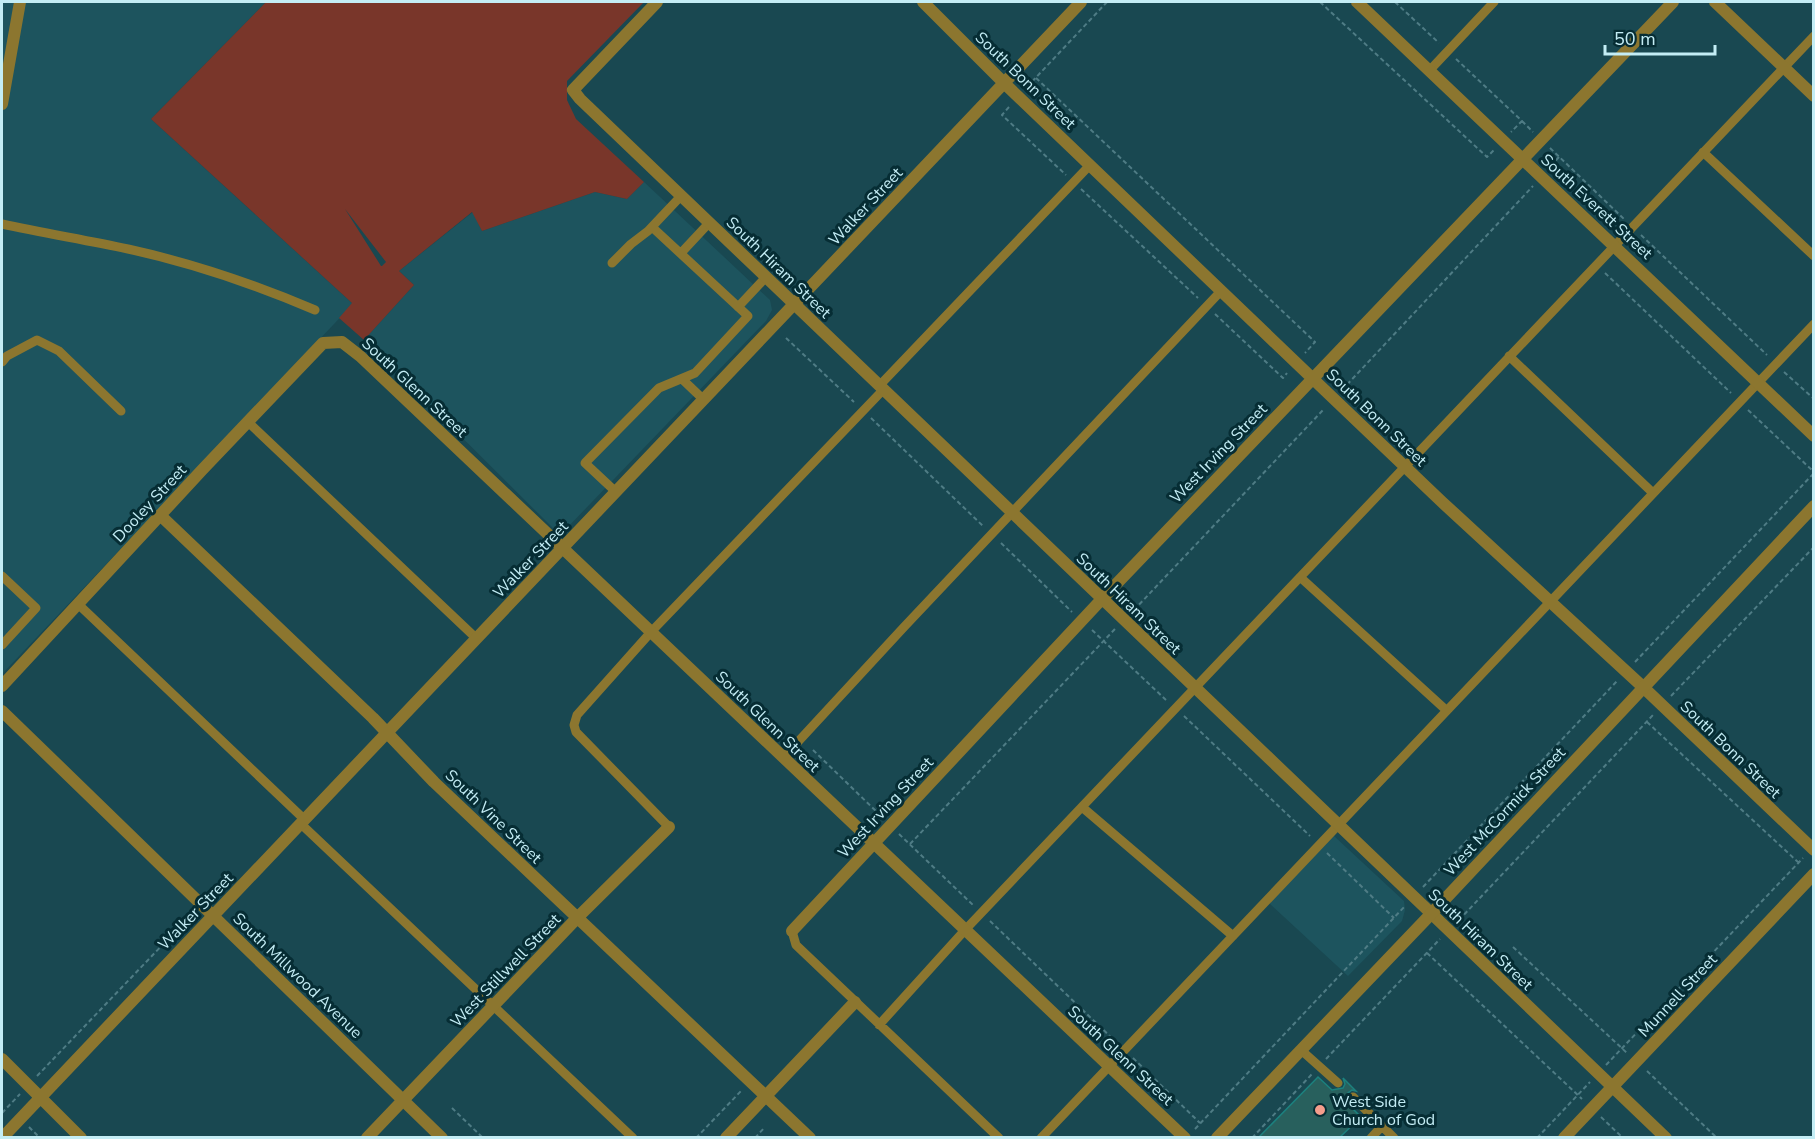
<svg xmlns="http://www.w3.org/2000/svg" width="1815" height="1139" font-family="'Nunito Sans',sans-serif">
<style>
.built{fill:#1d545e}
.green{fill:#79362a;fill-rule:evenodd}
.building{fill:#28605d;stroke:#1c817e;stroke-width:1.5}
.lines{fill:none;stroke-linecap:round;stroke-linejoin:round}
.path{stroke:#4f7c85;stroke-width:2;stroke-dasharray:4.5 3;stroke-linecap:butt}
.service{stroke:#8c762f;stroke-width:9}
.minor{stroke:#8c762f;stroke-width:12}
.tertiary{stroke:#8c762f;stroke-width:12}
.poi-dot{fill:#f49d8c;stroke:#062d34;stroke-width:2}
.labels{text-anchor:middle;stroke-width:6;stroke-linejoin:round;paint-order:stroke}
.street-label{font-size:16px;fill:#c4edf5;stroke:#062d34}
.poi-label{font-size:16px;fill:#c4edf5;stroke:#062d34;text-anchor:start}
</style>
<rect width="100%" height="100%" fill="#194851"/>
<path class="built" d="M 2,2 L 266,2 L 151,119 L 353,304 L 2,674 Z
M 644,182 L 770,300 L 772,310 L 766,321 L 566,529 L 556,531 L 364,340 L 414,285 L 399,271 L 473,212 L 482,231 L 595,192 L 627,199 Z
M 1334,836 L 1404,901 L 1405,910 L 1402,921 L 1348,976 L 1269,903 Z"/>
<path class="green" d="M 266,2 L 644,2 L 567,81 L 567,100 L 576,119 L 644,182 L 627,199 L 595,192 L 482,231 L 472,212 L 399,271 L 414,285 L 364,340 L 339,318 L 352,303 L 151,119 ZM 345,209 L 386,262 L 382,266 L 381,266 Z"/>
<path class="building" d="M 1318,1077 L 1332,1090 L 1343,1088 L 1345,1084 L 1343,1078 L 1356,1091 L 1352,1090 L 1348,1093 L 1347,1103 L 1361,1117 L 1340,1137 L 1259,1137 Z"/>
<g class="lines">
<path class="path" d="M 1320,2 L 1487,157 L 1495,149
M 1395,2 L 1439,43
M 1456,59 L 1522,121 L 1511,132
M 1036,78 L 1315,342 L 1305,353
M 1027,87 L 1107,2
M 1009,107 L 1002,115 L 1066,175
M 1522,121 L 1533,132
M 1550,148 L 1624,219
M 1551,166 L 1559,157
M 1081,189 L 1198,298
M 1641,235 L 1767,355
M 1605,273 L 1731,393
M 1215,314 L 1283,378 L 1287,373
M 786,338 L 854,402
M 1784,372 L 1814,399
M 1342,390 L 1533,186
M 1748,410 L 1814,472
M 871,418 L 984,527
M 1001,543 L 1072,612
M 1134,610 L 1324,409
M 1092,630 L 1166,700
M 1635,662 L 1814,473
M 1671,696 L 1814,547
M 1184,716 L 1310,836
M 1647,722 L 1799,863
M 813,750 L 880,815
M 899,834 L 973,905
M 910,844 L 1115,629
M 1327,853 L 1394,918
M 1423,887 L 1617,681
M 1459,920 L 1653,715
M 990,921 L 1116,1042
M 1513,947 L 1627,1053
M 1427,953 L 1582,1099
M 1133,1058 L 1200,1123
M 1326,1059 L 1440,939
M 1606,1065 L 1803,858
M 1647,1071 L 1717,1138
M 37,1076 L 192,914
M 452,1108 L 483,1138
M 2,1113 L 20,1094
M 1601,1117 L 1623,1138
M 29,1127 L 40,1138
M 1195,1129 L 1405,906
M 696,1138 L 742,1090
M 755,1138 L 765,1127
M 1252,1138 L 1312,1074
M 1537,1138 L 1590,1082"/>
<path class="service" d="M 1429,71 L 1494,2
M 1703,152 L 1814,256
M 2,224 C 43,233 86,240 128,249 C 192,263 254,284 315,310
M 681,253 L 709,223
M 612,263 L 631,244 L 648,231 L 681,196
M 738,307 L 766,277
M 1509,356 L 1653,493
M 2,362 L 7,356 L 37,340 L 59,351 L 121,411
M 682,379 L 704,400
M 879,386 L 1090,165
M 248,422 L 477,639
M 616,492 L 585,463 L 659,388 L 695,373 L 748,316 L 652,227
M 2,576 L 36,608 L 2,645
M 1300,577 L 1446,710
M 78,604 L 305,820
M 783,758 L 904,627 L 1221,291
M 1082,807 L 1233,936
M 301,824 L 633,1138
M 669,827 L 576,732 L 574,725 L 577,715 L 651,632 L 883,390
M 792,931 L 796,945 L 999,1138
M 879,1025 L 965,930 L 1814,36
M 1301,1050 L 1338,1083
M 1353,1097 L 1394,1138
M 1041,1138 L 1814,324
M 1371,1138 L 1382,1126"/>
<path class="minor" d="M 657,2 L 573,90 L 580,99 L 1666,1138
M 923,2 L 1004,83 L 1334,399 L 1442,502 L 1643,687 L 1814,850
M 1357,2 L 1814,436
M 1715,2 L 1814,96
M 2,104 L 20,2
M 160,515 L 373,718 L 434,782 L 810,1138
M 2,686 L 202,470 L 323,343 L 342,342 L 360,356 L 1185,1138
M 2,711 L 442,1138
M 792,931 L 1101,600 L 1673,2
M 2,1059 L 81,1138
M 2,1138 L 1081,2
M 367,1138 L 577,918 L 669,827
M 726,1138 L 855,1002
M 1564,1138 L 1814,874"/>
<path class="tertiary" d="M 1217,1138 L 1431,914 L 1814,506"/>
</g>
<circle class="poi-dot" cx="1320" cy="1110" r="6"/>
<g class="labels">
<g class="street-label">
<text transform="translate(1026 80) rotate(44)" y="6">South Bonn Street</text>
<text transform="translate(865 206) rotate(-47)" y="6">Walker Street</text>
<text transform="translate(1597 206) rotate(43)" y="6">South Everett Street</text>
<text transform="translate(779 267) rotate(44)" y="6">South Hiram Street</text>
<text transform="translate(415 387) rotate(43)" y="6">South Glenn Street</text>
<text transform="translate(1377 417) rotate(44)" y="6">South Bonn Street</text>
<text transform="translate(1218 453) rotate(-46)" y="6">West Irving Street</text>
<text transform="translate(149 503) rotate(-47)" y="6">Dooley Street</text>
<text transform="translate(530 559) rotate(-46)" y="6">Walker Street</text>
<text transform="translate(1129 603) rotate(44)" y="6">South Hiram Street</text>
<text transform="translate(768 721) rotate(44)" y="6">South Glenn Street</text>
<text transform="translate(1731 749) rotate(44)" y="6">South Bonn Street</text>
<text transform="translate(885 807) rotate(-47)" y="6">West Irving Street</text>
<text transform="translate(1504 811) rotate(-47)" y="6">West McCormick Street</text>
<text transform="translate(494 816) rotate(44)" y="6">South Vine Street</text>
<text transform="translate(195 911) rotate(-46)" y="6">Walker Street</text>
<text transform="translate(1481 939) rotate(44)" y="6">South Hiram Street</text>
<text transform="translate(505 970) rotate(-46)" y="6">West Stillwell Street</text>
<text transform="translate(298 975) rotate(44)" y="6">South Millwood Avenue</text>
<text transform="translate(1677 995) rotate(-47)" y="6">Munnell Street</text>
<text transform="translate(1121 1055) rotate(43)" y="6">South Glenn Street</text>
</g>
<g class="poi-label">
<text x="1332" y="1107">West Side<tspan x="1332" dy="18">Church of God</tspan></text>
</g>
</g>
<rect width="1815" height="1139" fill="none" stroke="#c4edf5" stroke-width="6"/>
<path d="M1605 45v9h110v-9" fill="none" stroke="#c4edf5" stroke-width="3"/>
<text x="1614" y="45" font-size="18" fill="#c4edf5" stroke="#062d34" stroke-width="4.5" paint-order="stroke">50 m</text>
</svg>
